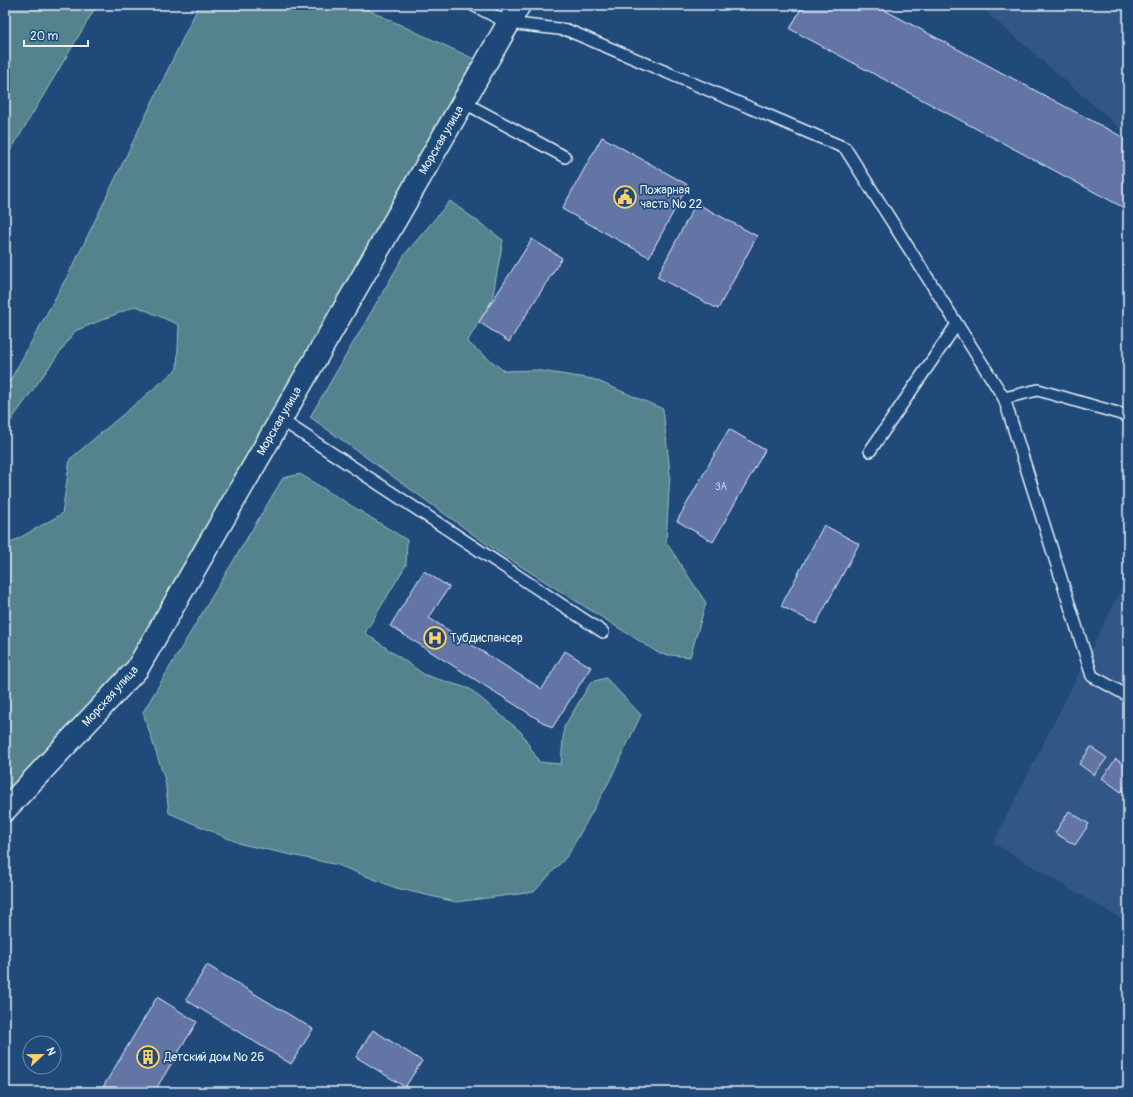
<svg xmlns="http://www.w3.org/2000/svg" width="1133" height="1097" font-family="Pangolin,sans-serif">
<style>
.built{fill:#335787}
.green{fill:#55838d;stroke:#9ebac2}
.building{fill:#6275a5;stroke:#e8f1f8}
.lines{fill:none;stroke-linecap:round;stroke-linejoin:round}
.lane-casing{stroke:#e8f1f8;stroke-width:14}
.street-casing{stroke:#e8f1f8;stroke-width:25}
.lane{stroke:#1f4a7a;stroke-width:11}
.street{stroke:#1f4a7a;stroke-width:22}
.labels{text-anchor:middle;stroke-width:3.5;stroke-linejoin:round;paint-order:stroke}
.number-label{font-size:10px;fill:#c6d2e3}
.street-label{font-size:12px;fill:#e8f1f8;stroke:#1f4a7a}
.poi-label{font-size:12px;fill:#e8f1f8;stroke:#1f4a7a;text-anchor:start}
</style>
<rect width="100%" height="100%" fill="#1f4a7a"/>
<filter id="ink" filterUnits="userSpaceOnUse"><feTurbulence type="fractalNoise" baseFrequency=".025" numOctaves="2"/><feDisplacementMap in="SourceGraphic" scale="8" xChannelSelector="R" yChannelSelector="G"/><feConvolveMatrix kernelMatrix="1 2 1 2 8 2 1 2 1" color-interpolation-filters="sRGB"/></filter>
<g filter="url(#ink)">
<path class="built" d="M 978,5 L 1128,5 L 1128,135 Z
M 1128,576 L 1128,923 L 993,843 Z"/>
<path class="green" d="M 5,5 L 97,5 L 5,160 Z
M 199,5 L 342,5 L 366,9 L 485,64 L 137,669 L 5,810 L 5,546 L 62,514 L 70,459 L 177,369 L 179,325 L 136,306 L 75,331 L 5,429 L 5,390 L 76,260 Z
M 450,201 L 503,240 L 492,300 L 467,342 L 504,371 L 535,370 L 593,379 L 663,409 L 670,473 L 666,542 L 706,603 L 690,657 L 660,654 L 495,550 L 310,417 L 405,254 Z
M 300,474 L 407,540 L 406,565 L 365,633 L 425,675 L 470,689 L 521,732 L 539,762 L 561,764 L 564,727 L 591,682 L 606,678 L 641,715 L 610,780 L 568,855 L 534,892 L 456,902 L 396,888 L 338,865 L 241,844 L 169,813 L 165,780 L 143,712 L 283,478 Z"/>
<path class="building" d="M 803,5 L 875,5 L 1128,140 L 1128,210 L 790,29 Z
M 602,137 L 688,185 L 649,257 L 562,209 Z
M 696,203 L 757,236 L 718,309 L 657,277 Z
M 532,239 L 562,258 L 509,342 L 479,322 Z
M 729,429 L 765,450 L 713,542 L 677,521 Z
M 824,525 L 859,544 L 816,624 L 781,606 Z
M 424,571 L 449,587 L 429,618 L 542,689 L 565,651 L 591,667 L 552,728 L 390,626 Z
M 1091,747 L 1107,758 L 1094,775 L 1079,764 Z
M 1116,759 L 1128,768 L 1128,783 L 1121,792 L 1102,778 Z
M 1069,811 L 1089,824 L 1075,845 L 1055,833 Z
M 207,965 L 313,1029 L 291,1064 L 186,1000 Z
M 157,997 L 197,1022 L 154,1092 L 100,1092 Z
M 373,1030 L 422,1061 L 405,1087 L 356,1057 Z"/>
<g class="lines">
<g class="lane-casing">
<path id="lane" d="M 473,5 L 508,23 L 567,30 L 845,148 L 1004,398 L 1092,676 L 1128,696
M 463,102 L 565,157
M 1004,398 L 1038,390 L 1128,416
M 280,419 L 603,632
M 870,451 L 957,324"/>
</g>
<g class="street-casing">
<path id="street" d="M 5,810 L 137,669 L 519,5"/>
</g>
<use href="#lane" class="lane"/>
<use href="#street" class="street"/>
</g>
</g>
<defs>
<g id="civic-ring" transform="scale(1.15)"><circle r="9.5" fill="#1f4a7a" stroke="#ffd166" stroke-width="1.5"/><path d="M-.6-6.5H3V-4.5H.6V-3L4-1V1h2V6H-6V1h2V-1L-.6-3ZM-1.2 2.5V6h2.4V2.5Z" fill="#ffd166"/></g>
<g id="hospital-ring" transform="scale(1.15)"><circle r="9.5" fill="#1f4a7a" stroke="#ffd166" stroke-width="1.5"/><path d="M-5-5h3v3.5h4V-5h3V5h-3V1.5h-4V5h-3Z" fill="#ffd166"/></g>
<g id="building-ring" transform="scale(1.15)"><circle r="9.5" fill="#1f4a7a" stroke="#ffd166" stroke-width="1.5"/><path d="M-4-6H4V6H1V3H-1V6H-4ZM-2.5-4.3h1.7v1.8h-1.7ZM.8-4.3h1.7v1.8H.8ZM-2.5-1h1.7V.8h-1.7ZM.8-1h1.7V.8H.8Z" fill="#ffd166"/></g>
</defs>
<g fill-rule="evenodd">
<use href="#civic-ring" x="625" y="197"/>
<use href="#hospital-ring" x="435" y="638"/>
<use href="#building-ring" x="148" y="1057"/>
</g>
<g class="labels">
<g class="number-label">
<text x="721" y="490">3А</text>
</g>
<g class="street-label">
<text transform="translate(441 140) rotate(-60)" y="4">Морская улица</text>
<text transform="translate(279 421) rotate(-60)" y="4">Морская улица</text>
<text transform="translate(110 696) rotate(-48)" y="4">Морская улица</text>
</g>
<g class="poi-label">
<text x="640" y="194">Пожарная<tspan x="640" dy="14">часть № 22</tspan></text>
<text x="450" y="642">Тубдиспансер</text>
<text x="164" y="1061">Детский дом № 26</text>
</g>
</g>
<rect width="1133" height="1097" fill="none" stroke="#1f4a7a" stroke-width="20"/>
<rect x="10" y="10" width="1113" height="1077" fill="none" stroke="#e8f1f8" stroke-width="1.5" filter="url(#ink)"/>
<g transform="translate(42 1055) rotate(68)"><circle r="19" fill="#1f4a7a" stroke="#6f8dac"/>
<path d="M0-3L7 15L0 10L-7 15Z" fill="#ffd166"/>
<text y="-6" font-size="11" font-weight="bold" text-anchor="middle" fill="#e8f1f8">N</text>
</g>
<path d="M24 40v6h64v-6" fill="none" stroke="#e8f1f8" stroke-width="2"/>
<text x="30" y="40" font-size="12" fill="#e8f1f8" stroke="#1f4a7a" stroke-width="3" paint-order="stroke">20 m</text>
</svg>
